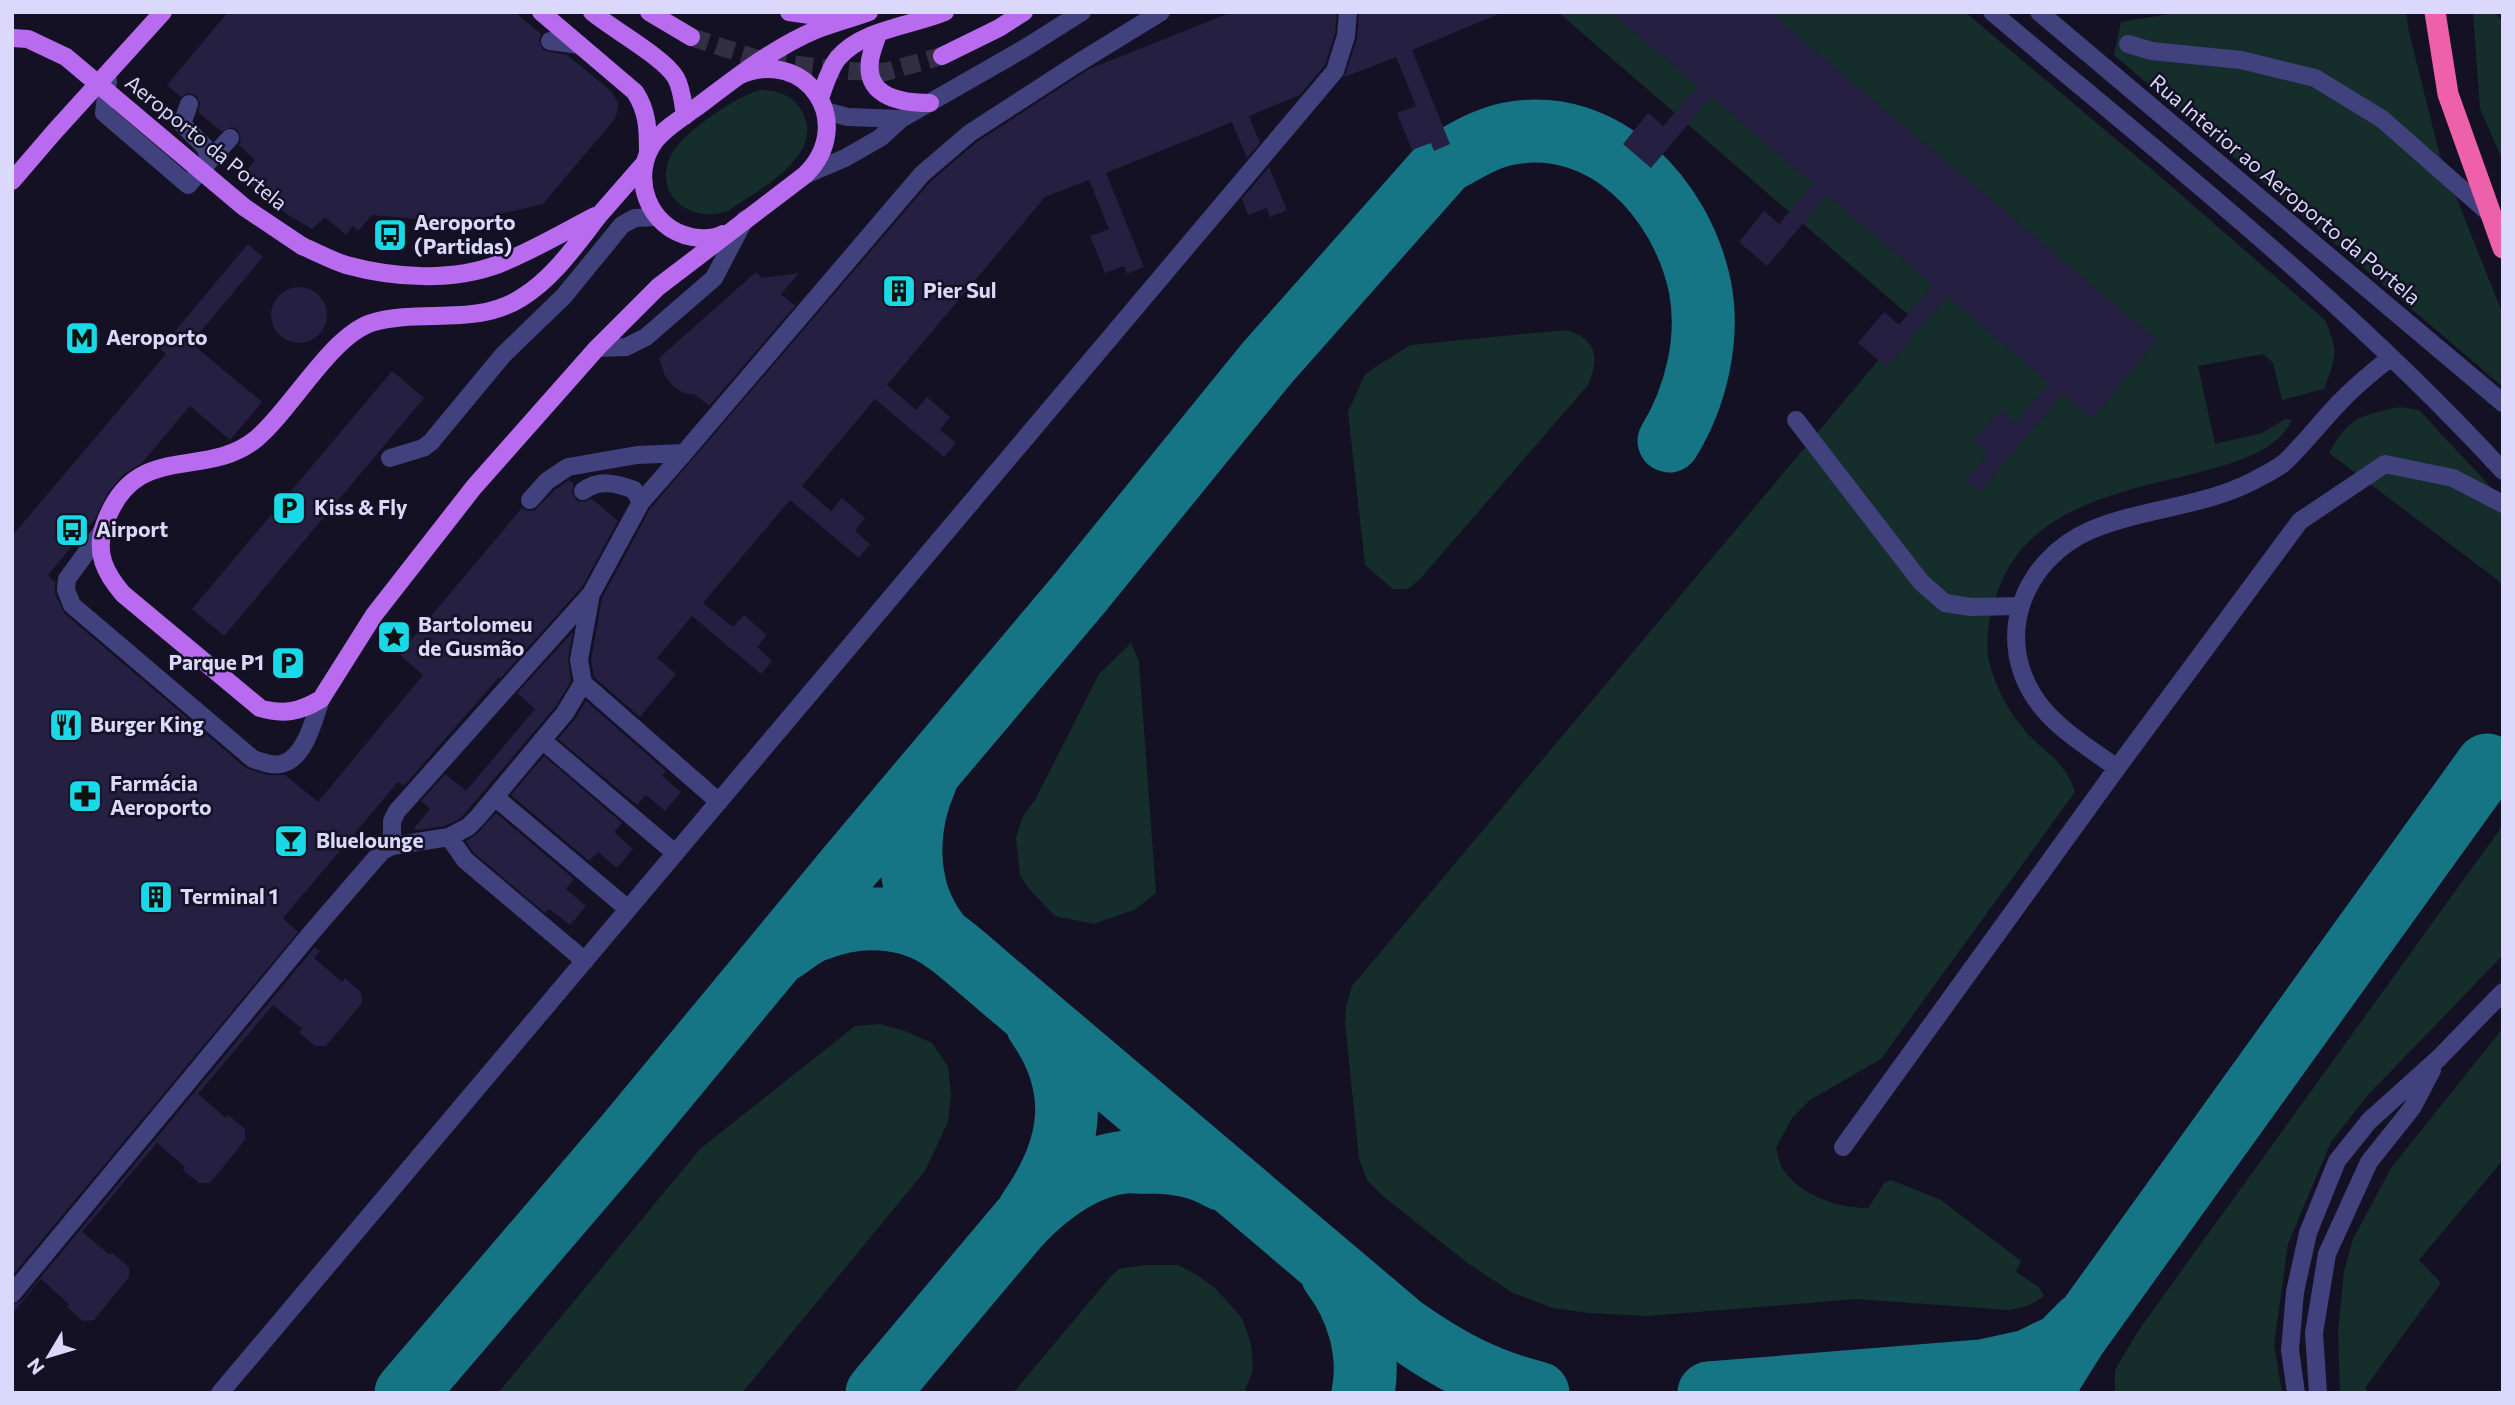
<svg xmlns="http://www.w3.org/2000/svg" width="2515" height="1405" font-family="Commissioner,sans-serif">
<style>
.green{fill:#152d2b}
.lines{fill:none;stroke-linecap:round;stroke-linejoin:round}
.taxiway{stroke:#167585;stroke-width:63}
.building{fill:#251f42}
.major-tunnel{stroke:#322f44;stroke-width:18;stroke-dasharray:18 9;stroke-linecap:butt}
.minor{stroke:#41417d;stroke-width:18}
.major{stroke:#b86bef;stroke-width:18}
.highway{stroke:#ee60aa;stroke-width:21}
.major-bridge{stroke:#b86bef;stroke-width:18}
.labels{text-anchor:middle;stroke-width:5;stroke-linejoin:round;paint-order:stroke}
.street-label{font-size:21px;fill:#dbd8fb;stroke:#141124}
.poi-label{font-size:21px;font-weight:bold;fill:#dbd8fb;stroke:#141124;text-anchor:start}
</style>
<rect width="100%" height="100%" fill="#141124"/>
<path class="green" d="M 1558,12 L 1965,12 L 2156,173 L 2325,320 C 2339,353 2336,356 2324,389 L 2282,400 L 2273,363 L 2263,354 L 2198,366 L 2215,444 L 2262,433 L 2285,419 L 2292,420 C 2277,451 2239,461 2208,470 C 2133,490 2035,502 2001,583 C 1991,607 1984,635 1989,661 C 1995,688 2013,720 2033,739 C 2053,758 2066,765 2075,792 L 1881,1059 L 1810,1100 L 1792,1118 L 1776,1148 C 1778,1155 1779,1164 1783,1169 C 1801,1196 1838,1208 1868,1208 L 1885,1182 L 1891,1180 L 1941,1200 L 2021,1261 L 2016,1272 L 2039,1287 L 2044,1296 L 2028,1306 L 2008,1310 L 1856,1299 L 1648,1316 L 1589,1313 L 1553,1308 L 1513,1293 L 1469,1264 L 1384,1197 L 1367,1180 L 1359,1158 L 1345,1023 L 1346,1007 L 1352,986 L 1913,319 Z
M 2182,12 L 2406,12 L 2409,32 L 2440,156 L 2503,315 L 2503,387 L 2114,55 L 2121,22 Z
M 2473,12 L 2494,12 L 2503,22 L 2503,161 L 2480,109 Z
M 760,90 C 778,90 792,95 802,111 C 827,156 757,190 728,211 C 692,224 653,196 670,157 C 680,134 736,96 760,90 Z
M 1566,330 C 1597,339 1600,358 1588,385 L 1421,578 L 1408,589 L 1393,589 L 1365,565 L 1348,412 L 1365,374 L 1410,345 Z
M 2400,407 L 2419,410 L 2503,500 L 2503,584 L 2329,453 C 2348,417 2362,415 2400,407 Z
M 1131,643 L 1139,662 L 1156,893 L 1134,910 L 1094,924 L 1055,916 L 1028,888 L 1020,875 L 1016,838 L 1023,816 L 1035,800 L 1099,674 Z
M 2503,825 L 2503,955 L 2368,1095 L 2331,1142 L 2288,1244 L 2274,1345 L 2282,1393 L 2115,1393 L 2115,1370 L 2138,1331 Z
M 880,1024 L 905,1031 L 932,1043 L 948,1066 L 951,1095 L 948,1122 L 925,1171 L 742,1393 L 498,1393 L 700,1149 L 855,1026 Z
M 2503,1028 L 2503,1160 L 2419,1260 L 2441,1283 L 2365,1388 L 2369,1393 L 2340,1393 L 2338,1333 L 2344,1271 L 2353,1239 L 2391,1168 Z
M 1145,1265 L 1178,1265 L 1195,1274 L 1214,1287 L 1242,1318 L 1251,1343 L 1253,1370 L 1244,1393 L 1013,1393 L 1112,1275 L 1119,1269 Z"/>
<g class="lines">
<path class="taxiway" d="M 926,780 C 903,832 904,897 944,941
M 784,950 C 794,943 805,934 816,930 C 858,913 907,914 945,941 C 964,955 981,971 999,986 L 1403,1328 C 1447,1359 1485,1380 1538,1393
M 1028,1212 C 1072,1150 1083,1089 1037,1024
M 1332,1274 C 1357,1307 1371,1351 1363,1393
M 406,1393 L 626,1136 L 852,863 L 1079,594 L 1267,363 L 1444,163 C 1465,151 1484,139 1507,134 C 1604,114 1682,199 1700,287 C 1710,339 1696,397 1669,441
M 877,1393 L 1020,1223 C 1048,1194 1083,1166 1126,1162 C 1133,1161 1141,1163 1148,1162 C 1173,1162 1198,1165 1221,1179
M 1709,1393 L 1982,1371 L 2028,1361 L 2061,1345 L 2083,1323
M 2046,1393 L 2051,1376 L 2076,1336 L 2487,765"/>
</g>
<path class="building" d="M 228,12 L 515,12 L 541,34 L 539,40 L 543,50 L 567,55 L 612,92 L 618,103 L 617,113 L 614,120 L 543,204 L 488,217 L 428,220 L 372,215 L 358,231 L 353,226 L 346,235 L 325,217 L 312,229 L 285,213 L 241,178 L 255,160 L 239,145 L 241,140 L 238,130 L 232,127 L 221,131 L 198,112 L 200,103 L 197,96 L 188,93 L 181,97 L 167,85 Z
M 1232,12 L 1337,12 L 1335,34 L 1325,65 L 1300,95 L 1249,116 L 1260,143 L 1247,158 L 1232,122 L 1106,173 L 1144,267 L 1127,274 L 1124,266 L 1105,273 L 1090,236 L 1109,229 L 1089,180 L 1045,197 L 887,385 L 916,410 L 927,397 L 950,417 L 940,430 L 956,443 L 944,457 L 875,399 L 802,486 L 831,511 L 842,498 L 865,518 L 855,531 L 870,544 L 859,558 L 790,500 L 703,603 L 733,627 L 744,615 L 767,635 L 757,647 L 772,661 L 761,674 L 692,616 L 657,658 L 676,674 L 640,717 L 594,677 L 591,660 L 602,598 L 650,509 L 930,182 L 977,142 L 1089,69 Z
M 1359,12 L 1504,12 L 1412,50 L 1450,144 L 1434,151 L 1431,143 L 1412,150 L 1397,113 L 1416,106 L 1396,57 L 1344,77 L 1357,39 Z
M 1610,12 L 1769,12 L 2157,340 L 2092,419 L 2063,394 L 1979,492 L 1966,481 L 1989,453 L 1974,440 L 2000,410 L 2015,423 L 2049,383 L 1947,296 L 1887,367 L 1858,343 L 1884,312 L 1899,325 L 1933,285 L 1827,195 L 1767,266 L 1739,242 L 1764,211 L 1779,224 L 1813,184 L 1711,97 L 1651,168 L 1623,144 L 1648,113 L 1663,126 L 1698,86 Z
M 1269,167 L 1287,210 L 1270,217 L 1267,208 L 1248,215 L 1242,199 Z
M 248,244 L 263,257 L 191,343 L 262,402 L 230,440 L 190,406 L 141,464 L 125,473 L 109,491 L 95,519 L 48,575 L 55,582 L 55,594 L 65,614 L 246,768 L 268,775 L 285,775 L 318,802 L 423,675 L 399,654 L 522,508 L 527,511 L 534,511 L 555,490 L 569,480 L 574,484 L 572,492 L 577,501 L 584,502 L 592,499 L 618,521 L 582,587 L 500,679 L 499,677 L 404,786 L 398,782 L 283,918 L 298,932 L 12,1276 L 12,536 L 166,354 L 160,349 Z
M 756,272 L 762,278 L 799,273 L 781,294 L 795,306 L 709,406 L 696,395 L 684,393 L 673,386 L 665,376 L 659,358 Z
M271 315a28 28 0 1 1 56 0a28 28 0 1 1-56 0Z
M 392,371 L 424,398 L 224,636 L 192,609 Z
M 573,632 L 568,658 L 571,681 L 556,706 L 461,818 L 445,826 L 417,830 L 414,828 L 430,809 L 421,801 L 445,774 L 466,791 L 535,709 L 517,693 Z
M 586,701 L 666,771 L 662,776 L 681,792 L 665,811 L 646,795 L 637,805 L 558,739 L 575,719 Z
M 544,756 L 622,823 L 614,832 L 633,849 L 617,868 L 598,852 L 589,861 L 511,795 Z
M 496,813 L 574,879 L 566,889 L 586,906 L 570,925 L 549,909 L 545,913 L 473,852 L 466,841 L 476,835 Z
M 315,947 L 320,951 L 314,958 L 342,982 L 345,978 L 361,992 L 362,1003 L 326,1046 L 315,1046 L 299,1032 L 302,1029 L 273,1005 L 198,1094 L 226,1118 L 228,1115 L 245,1129 L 245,1140 L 210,1183 L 199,1183 L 183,1170 L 185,1167 L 157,1143 L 82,1232 L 110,1255 L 112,1253 L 129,1267 L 129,1277 L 94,1320 L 83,1321 L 67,1307 L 69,1304 L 41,1279 L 12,1314 L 12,1305 L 21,1301 Z"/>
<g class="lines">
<path class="major-tunnel" d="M 691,37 L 764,61 L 851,71 L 885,72 L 942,56"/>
<path class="minor" d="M 1992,12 C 2167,160 2348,302 2503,471
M 2039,12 L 2503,403
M 550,41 L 580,45
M 2128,44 L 2152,51 L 2241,60 L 2315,78 L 2382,119 L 2489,213
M 108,80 L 104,113 L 188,185 L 210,160 L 205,147 L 182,124 L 189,104
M 825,111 L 848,117 L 901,119
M 210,160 L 230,138
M 805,175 L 845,158 L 880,138 L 901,119 L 1025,48 L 1082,12
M 597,348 L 626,347 L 646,337 L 714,278 L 745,219
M 1796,420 L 1921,582 L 1945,603 L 1971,607 L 2019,606
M 390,458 L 423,448 L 431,442 L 503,355 L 564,296 L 622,225 L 635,218 L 657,217
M 530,500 L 547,481 L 568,467 L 637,455 L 684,453 L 922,174 L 970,133 L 1078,63 L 1161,12
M 641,502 L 684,453
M 103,530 L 67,579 L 66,590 L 72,605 L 253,759 C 262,762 271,766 281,764 C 305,759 314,719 321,699
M 583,683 L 719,802
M 542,740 L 675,853
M 2117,768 C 2091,749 2059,730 2040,705 C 1991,641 2022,560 2091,530 C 2143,508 2203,507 2253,481 C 2263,475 2276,470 2285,462 C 2304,444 2320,423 2338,404 C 2354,387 2372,372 2390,358
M 495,797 L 628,909
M 449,837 L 468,827 L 478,817 L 565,713 L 583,683 L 579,660 L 591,594
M 392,846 L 392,821 L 397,811 L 591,594 L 641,502 L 634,490 C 616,483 599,479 583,491
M 1843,1147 L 2117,768 L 2300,521 L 2385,464 L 2453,478 L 2503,504
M 12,1294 L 312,932 L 382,851 L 392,846 L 449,837 L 465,860 L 585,961
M 220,1393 L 1335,71 L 1346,36 L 1348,12
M 2296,1393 L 2290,1350 L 2295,1292 L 2308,1233 L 2337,1161 L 2369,1121 L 2439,1058 L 2503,992
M 2318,1393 L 2314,1333 L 2327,1254 L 2369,1162 L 2412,1108 L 2432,1070"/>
<path class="major" d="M 541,12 L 635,92 C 648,112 648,130 648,153
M 592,12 C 612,29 665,58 676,78 C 682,89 683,103 685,116
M 649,12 L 691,37
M 789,12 L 824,17 L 841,14
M 878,34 C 875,43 871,52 870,61 C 865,98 903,103 930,103
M 942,56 L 999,28 L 1024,12
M 820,98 C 825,85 829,69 838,58 C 863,29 911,26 945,12
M 643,165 C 629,181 615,197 601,213 C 577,243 555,277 521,298 C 475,327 421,308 371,323 C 330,337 291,410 256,439 C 203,482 134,438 104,526 C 95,553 105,573 123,594 L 260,708 C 283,715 300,712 321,699 L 374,615 L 474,487 L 597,348 L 658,287 L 805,175 C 858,123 806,45 738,76
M 12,181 L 55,131 L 163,12
M 723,234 C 713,239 703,239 692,237 C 648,229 629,176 655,141 C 665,128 683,117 697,107 C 734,79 774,47 818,29 C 835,23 852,18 869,12
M 302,246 C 316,252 331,260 346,265 C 394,278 452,282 499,264 C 532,251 564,232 595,216"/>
<path class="highway" d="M 2435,12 L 2448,94 L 2503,248"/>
<path class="major-bridge" d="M 12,38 L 28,39 L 66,57 L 244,207 L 302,246"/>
</g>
<defs>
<g id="bus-square" transform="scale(1.75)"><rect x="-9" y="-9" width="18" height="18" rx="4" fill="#19d9e6" stroke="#141124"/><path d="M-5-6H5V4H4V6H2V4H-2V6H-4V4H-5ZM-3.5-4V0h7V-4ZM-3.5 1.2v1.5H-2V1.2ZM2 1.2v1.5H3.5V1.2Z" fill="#111"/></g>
<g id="building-square" transform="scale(1.75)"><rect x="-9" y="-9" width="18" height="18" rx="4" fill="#19d9e6" stroke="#141124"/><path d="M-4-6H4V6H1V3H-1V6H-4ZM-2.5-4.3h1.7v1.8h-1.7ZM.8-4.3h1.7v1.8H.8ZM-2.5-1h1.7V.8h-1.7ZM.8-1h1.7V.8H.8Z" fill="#111"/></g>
<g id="metro-square" transform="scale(1.75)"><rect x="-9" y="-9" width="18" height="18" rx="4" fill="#19d9e6" stroke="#141124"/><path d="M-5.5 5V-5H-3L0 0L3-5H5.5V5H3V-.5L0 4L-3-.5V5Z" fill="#111"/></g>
<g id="parking-square" transform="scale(1.75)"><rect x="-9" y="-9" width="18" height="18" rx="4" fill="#19d9e6" stroke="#141124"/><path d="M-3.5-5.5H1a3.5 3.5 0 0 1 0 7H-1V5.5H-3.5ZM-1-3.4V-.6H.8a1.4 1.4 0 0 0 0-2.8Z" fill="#111"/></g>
<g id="sight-square" transform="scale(1.75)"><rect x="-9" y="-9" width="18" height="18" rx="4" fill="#19d9e6" stroke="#141124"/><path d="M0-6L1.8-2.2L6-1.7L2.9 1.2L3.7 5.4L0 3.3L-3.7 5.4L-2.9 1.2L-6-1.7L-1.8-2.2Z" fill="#111"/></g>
<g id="restaurant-square" transform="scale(1.75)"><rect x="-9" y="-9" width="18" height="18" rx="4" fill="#19d9e6" stroke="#141124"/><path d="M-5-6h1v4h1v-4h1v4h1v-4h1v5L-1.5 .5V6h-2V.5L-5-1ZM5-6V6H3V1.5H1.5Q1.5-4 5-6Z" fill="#111"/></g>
<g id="pharmacy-square" transform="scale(1.75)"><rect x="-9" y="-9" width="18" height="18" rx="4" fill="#19d9e6" stroke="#141124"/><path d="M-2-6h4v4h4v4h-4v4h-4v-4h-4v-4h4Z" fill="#111"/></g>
<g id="bar-square" transform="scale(1.75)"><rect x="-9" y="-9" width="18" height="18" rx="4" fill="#19d9e6" stroke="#141124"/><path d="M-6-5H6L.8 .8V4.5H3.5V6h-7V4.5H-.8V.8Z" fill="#111"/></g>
</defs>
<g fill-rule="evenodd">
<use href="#bus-square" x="390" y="235"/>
<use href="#building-square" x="899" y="291"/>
<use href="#metro-square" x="82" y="338"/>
<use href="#parking-square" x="289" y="508"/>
<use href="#bus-square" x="72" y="530"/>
<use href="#sight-square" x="394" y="637"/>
<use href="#parking-square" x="288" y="663"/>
<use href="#restaurant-square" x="66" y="725"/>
<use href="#pharmacy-square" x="85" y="796"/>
<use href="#bar-square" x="291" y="841"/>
<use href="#building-square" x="156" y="897"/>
</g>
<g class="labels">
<g class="street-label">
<text transform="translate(206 143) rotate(39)" y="7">Aeroporto da Portela</text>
<text transform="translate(2285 190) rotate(40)" y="7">Rua Interior ao Aeroporto da Portela</text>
</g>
<g class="poi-label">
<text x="414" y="230">Aeroporto<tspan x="414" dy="24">(Partidas)</tspan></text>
<text x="923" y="298">Pier Sul</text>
<text x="106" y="345">Aeroporto</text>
<text x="314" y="515">Kiss &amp; Fly</text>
<text x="96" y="537">Airport</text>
<text x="418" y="632">Bartolomeu<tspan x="418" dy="24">de Gusmão</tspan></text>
<text x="264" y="670" text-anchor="end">Parque P1</text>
<text x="90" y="732">Burger King</text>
<text x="110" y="791">Farmácia<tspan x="110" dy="24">Aeroporto</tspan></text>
<text x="316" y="848">Bluelounge</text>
<text x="180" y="904">Terminal 1</text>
</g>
</g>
<rect width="2515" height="1405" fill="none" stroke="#dbd8fb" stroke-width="28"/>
<g transform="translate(49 1356) rotate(232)" stroke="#141124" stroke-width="5" paint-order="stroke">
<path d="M0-5L12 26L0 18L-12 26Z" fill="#dbd8fb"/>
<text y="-10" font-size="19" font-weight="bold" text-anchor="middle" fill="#dbd8fb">N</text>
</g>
</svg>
